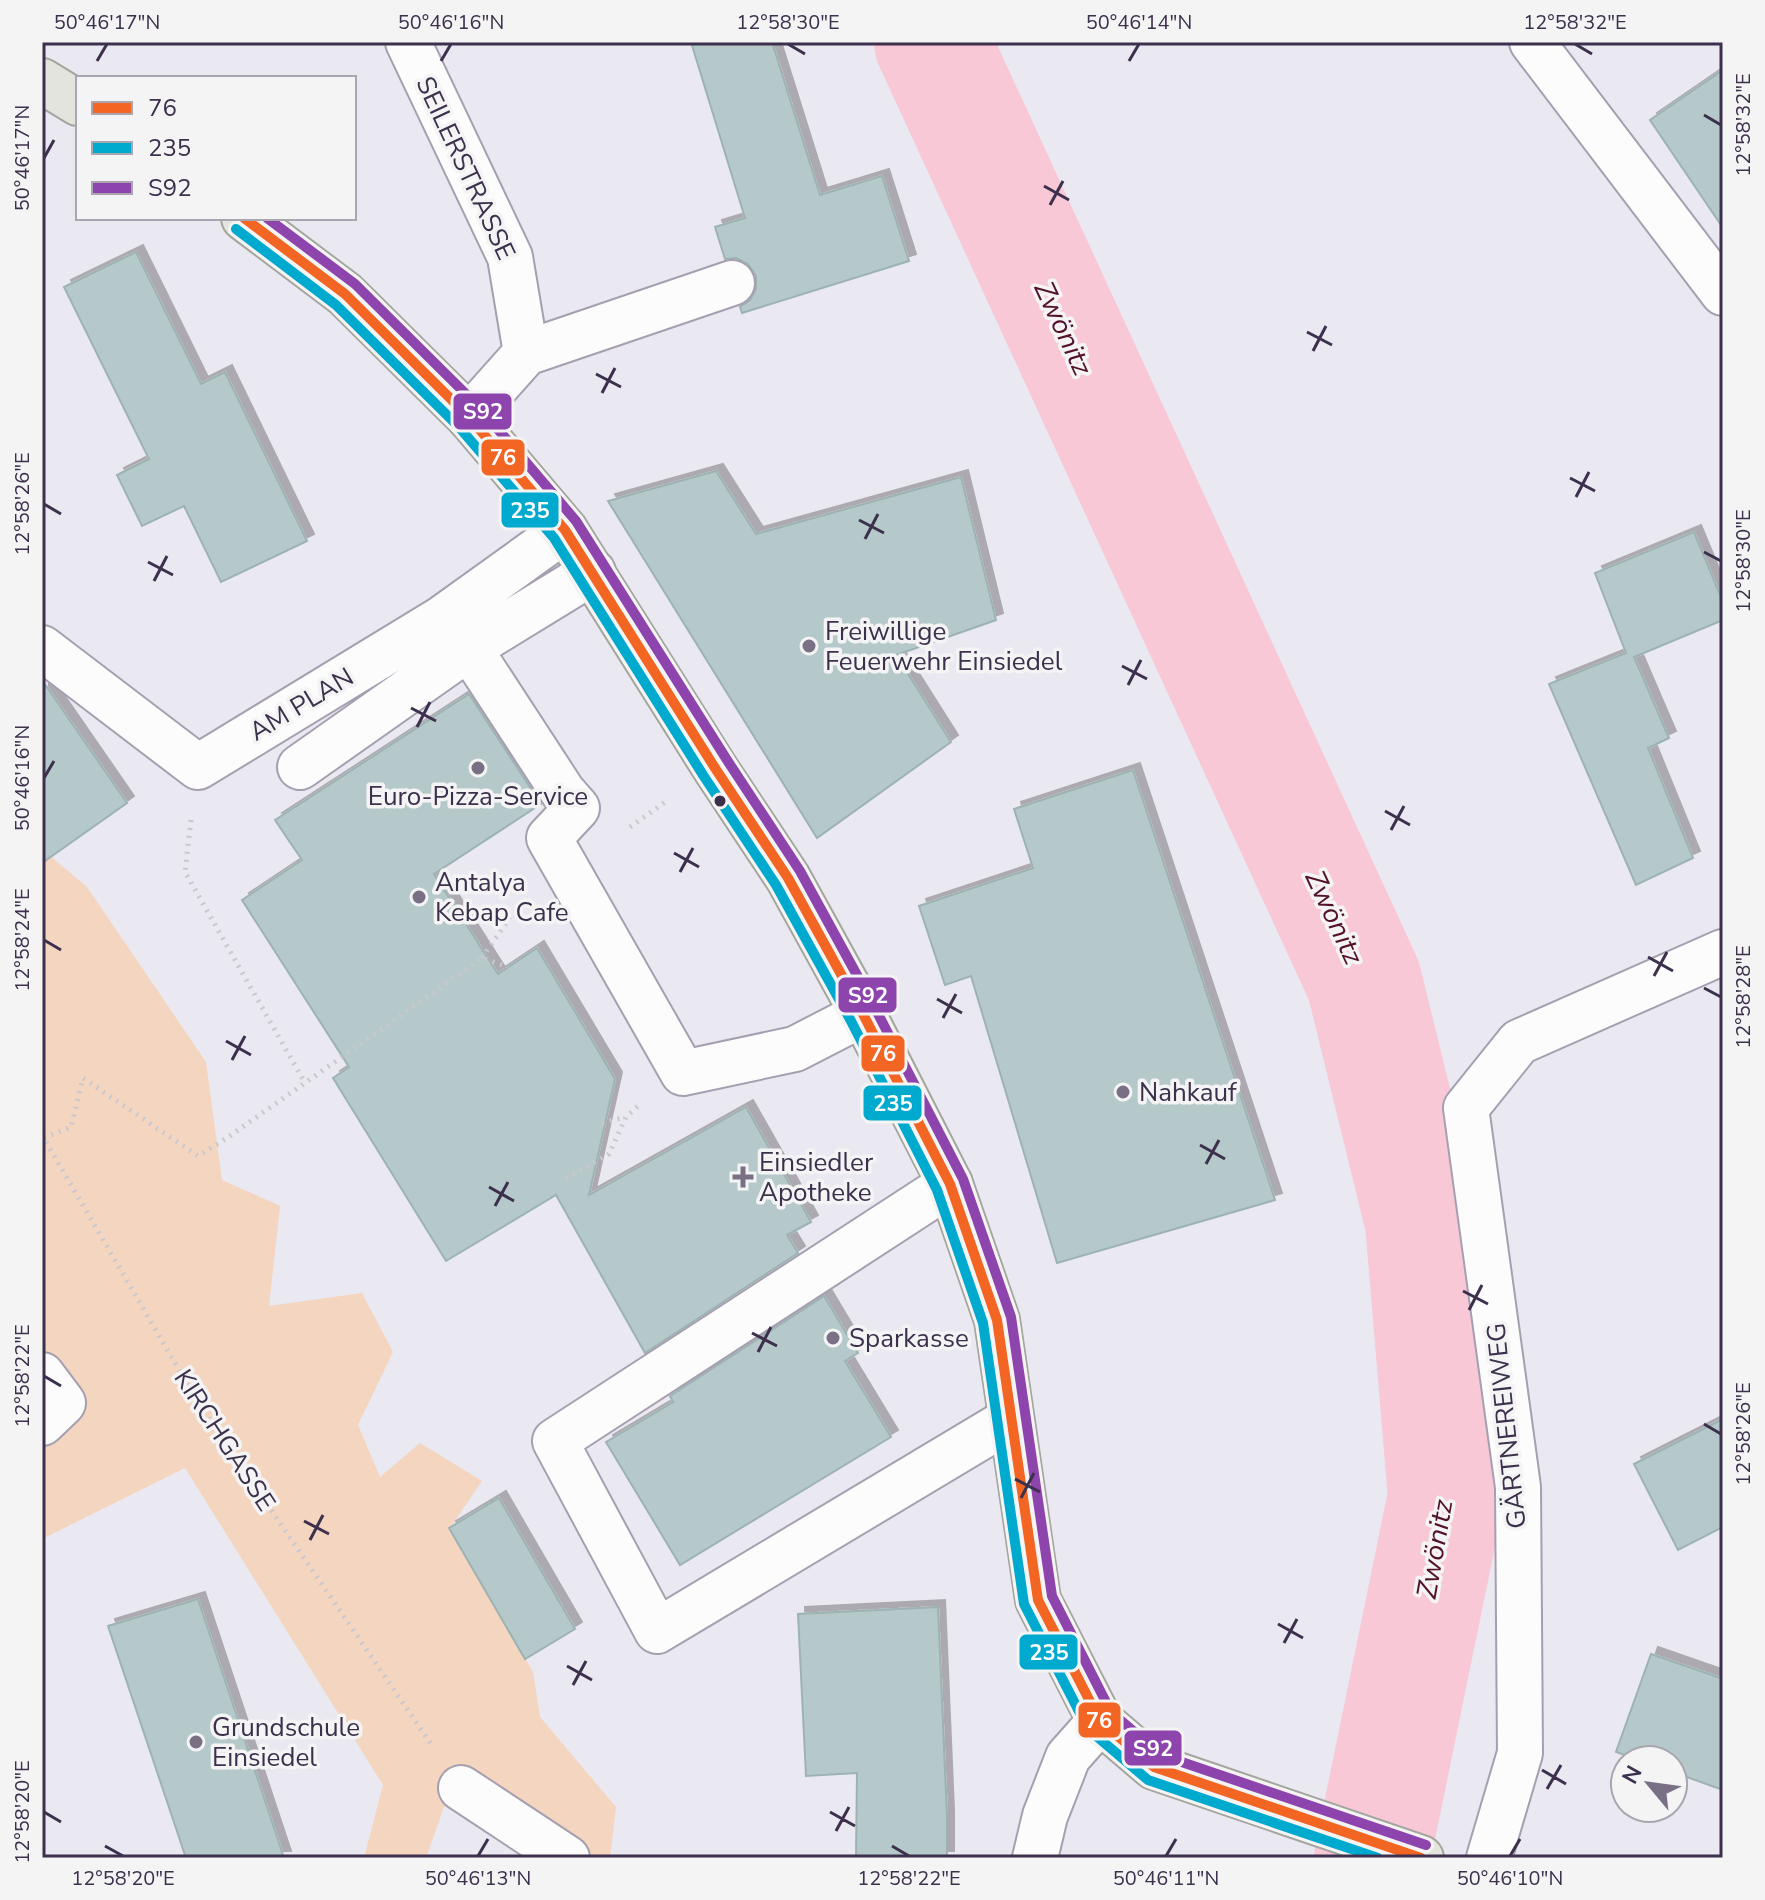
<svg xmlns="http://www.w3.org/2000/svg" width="1765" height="1900" font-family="'Nunito Sans',sans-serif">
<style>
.green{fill:#f4d5bf}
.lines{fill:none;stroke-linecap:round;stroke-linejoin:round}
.river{stroke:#f8c8d7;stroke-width:116}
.building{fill:#b5c9ca;stroke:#9db3b3;stroke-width:2;filter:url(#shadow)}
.minor-casing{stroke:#a69fb0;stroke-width:48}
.major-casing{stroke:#a4a59e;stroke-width:48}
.path{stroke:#cac8ce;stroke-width:5;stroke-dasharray:2 6;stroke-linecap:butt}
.minor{stroke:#fcfcfd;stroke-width:44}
.major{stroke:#e2e4dd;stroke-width:44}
.bus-1-casing{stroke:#f4f4f4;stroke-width:16}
.bus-2-casing{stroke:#f4f4f4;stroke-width:16}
.bus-3-casing{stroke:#f4f4f4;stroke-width:16}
.bus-1{stroke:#f26522;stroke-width:10}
.bus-2{stroke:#00a9ce;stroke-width:10}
.bus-3{stroke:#8e44ad;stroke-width:10}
.ticks{fill:none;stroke:#3c304d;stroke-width:3}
.poi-dot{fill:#797086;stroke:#f4f4f4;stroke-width:3}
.bus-dot{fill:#3c304d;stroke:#f4f4f4;stroke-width:3}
.labels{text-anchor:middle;stroke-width:7;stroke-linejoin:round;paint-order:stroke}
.street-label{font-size:26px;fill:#3c304d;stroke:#f4f4f4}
.poi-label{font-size:26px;fill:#3c304d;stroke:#f4f4f4;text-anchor:start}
.water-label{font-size:28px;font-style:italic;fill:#53112b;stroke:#f4f4f4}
.line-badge{stroke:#f4f4f4;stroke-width:3}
.badge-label{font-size:22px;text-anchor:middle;font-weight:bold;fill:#fff}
.neatline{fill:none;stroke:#3c304d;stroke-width:3}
.ticks-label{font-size:20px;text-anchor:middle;fill:#3c304d}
</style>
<defs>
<filter id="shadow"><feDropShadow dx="7" dy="-7" stdDeviation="0" flood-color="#0004"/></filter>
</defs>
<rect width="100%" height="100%" fill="#eae8f0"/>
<path class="green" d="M 42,849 L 87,887 L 206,1062 L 222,1180 L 280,1206 L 269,1306 L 362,1293 L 393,1352 L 358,1425 L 380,1477 L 420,1443 L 482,1481 L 450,1528 L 533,1672 L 540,1717 L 616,1807 L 610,1858 L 593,1858 L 527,1804 L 444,1807 L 426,1858 L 364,1858 L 383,1785 L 185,1468 L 42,1539 Z"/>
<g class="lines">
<path class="river" d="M 932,42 L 1364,981 L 1423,1222 L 1446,1497 L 1372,1858"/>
</g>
<path class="building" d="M 691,42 L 772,42 L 820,195 L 882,176 L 909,261 L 742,313 L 740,307 L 750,300 L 756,289 L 756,276 L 748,264 L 736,258 L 725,259 L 715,227 L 745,218 Z
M 1723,70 L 1723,228 L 1650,120 Z
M 136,252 L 201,384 L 225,372 L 307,541 L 221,582 L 184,506 L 142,526 L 117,475 L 149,459 L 64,287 Z
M 716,471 L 756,534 L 961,477 L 996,620 L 896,655 L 951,742 L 817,838 L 608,501 Z
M 1694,532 L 1723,602 L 1723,620 L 1634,657 L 1669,738 L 1648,748 L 1693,858 L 1636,885 L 1549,684 L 1626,653 L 1595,573 Z
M 42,680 L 127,803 L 42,863 Z
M 469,694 L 541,804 L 434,874 L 498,974 L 537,948 L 615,1079 L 589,1195 L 746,1107 L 811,1222 L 787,1235 L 798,1253 L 645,1353 L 556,1195 L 446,1261 L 333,1078 L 349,1067 L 242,900 L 302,860 L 275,820 Z
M 1133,770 L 1275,1200 L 1057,1263 L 971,976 L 945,985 L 919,906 L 1033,868 L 1014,809 Z
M 824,1296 L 858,1353 L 845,1361 L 891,1437 L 680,1565 L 606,1442 L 673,1402 L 670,1396 Z
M 1723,1419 L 1723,1527 L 1678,1550 L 1634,1464 Z
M 499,1498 L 575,1629 L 525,1659 L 449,1528 Z
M 198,1599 L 284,1858 L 186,1858 L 108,1626 Z
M 938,1607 L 947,1817 L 947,1858 L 856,1858 L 857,1773 L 806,1776 L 798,1614 Z
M 1651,1654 L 1723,1679 L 1723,1790 L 1673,1772 L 1673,1760 L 1638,1760 L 1616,1752 Z"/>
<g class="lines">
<g class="minor-casing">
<path id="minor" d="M 408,42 L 510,257 L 526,353 L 469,417
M 1532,42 L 1723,293
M 526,353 L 732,283
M 42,648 L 198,767 L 441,619 L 565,530
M 469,648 L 563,792 L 577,808 L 549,838 L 683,1073 L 795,1049 L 863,1014
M 300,767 L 469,648 L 593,572
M 950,1184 L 555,1441 L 657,1631 L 1011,1419
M 42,1375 L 63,1403 L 42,1423
M 461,1788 L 567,1858
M 1035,1858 L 1045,1816 L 1068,1757 L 1100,1721
M 1489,1858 L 1520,1753 L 1518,1487 L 1466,1108 L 1519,1042 L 1723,952"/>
</g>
<g class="major-casing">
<path id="major" d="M 42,81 L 78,103
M 244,218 L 345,294 L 469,417 L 565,530 L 715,768 L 788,878 L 863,1014 L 950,1184 L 997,1320 L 1038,1600 L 1100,1721 L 1154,1767 L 1421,1858"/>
</g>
<path class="path" d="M 191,820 L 185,872 L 305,1083
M 630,827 L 668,800
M 482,958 L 510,917 L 522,906
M 602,1123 L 625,1117
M 42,1135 L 200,1406 L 431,1744
M 44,1138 L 71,1127 L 83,1078 L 198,1156 L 227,1138 L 482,958 L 508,967
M 566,1179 L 609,1154 L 626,1117 L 638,1106"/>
<use href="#minor" class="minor"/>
<use href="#major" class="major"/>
<g class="bus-1-casing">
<path id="bus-1" d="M 244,218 L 345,294 L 469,417 L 565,530 L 715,768 L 788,878 L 863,1014 L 950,1184 L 997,1320 L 1038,1600 L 1100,1721 L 1154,1767 L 1421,1858"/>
</g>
<g class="bus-2-casing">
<path id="bus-2" d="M 236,229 L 336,305 L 459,427 L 554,538 L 703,775 L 776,885 L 851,1021 L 937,1190 L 983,1323 L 1024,1604 L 1088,1729 L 1148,1780 L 1378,1858"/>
</g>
<g class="bus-3-casing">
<path id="bus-3" d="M 267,218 L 355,284 L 479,407 L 576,521 L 727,760 L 800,871 L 875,1008 L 963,1179 L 1011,1317 L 1052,1596 L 1111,1712 L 1161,1755 L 1426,1845"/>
</g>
<use href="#bus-1" class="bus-1"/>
<use href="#bus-2" class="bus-2"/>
<use href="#bus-3" class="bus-3"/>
</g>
<path class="ticks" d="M 788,44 L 805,54M 1575,44 L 1592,54M 97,61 L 107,44M 441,61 L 451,44M 1129,61 L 1139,44M 1704,115 L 1721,125M 44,158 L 54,140M 1044,186 L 1069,200M 1050,205 L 1063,181M 1307,332 L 1332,345M 1313,351 L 1326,326M 596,374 L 621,387M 602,393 L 615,368M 1570,478 L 1595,491M 1576,497 L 1589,472M 44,504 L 61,514M 859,520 L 884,533M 865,539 L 878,514M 1704,552 L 1721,561M 148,562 L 173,575M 154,581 L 167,556M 1122,666 L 1147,679M 1128,685 L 1141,660M 411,708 L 436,721M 417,727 L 430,702M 44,778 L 54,761M 1385,811 L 1410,825M 1391,830 L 1404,806M 674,853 L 699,867M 680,872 L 693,848M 44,940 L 61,950M 1648,957 L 1673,971M 1654,976 L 1667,952M 1704,988 L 1721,997M 937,999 L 962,1013M 943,1018 L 956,994M 226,1041 L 251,1055M 232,1060 L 245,1036M 1200,1145 L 1225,1159M 1206,1164 L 1219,1140M 489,1187 L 514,1201M 495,1206 L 508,1182M 1463,1291 L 1488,1304M 1469,1310 L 1482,1285M 752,1333 L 777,1346M 758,1352 L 771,1327M 44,1376 L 61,1386M 1704,1424 L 1721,1434M 1015,1479 L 1040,1492M 1021,1498 L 1034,1473M 304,1521 L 329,1534M 310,1540 L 323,1515M 1278,1624 L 1303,1638M 1284,1643 L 1297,1619M 567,1666 L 592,1680M 573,1685 L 586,1661M 1542,1770 L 1566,1784M 1547,1789 L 1561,1765M 44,1812 L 61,1822M 830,1812 L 855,1826M 836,1831 L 849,1807M 105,1846 L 123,1856M 892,1846 L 909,1856M 478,1856 L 488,1839M 1166,1856 L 1176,1839M 1510,1856 L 1520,1839"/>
<g class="poi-dot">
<circle cx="809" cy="646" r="8"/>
<circle cx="478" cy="768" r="8"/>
<circle cx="419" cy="897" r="8"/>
<circle cx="1123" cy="1092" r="8"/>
<path d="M739 1165h8v8h8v8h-8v8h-8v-8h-8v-8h8z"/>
<circle cx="833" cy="1338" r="8"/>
<circle cx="196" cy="1742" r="8"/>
</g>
<circle class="bus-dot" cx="720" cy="801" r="7"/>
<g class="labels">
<g class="street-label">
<text transform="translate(466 168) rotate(65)" y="9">SEILERSTRASSE</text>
<text transform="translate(301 704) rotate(-31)" y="9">AM PLAN</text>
<text transform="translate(1506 1426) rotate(-96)" y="9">GÄRTNEREIWEG</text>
<text transform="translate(225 1440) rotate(57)" y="9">KIRCHGASSE</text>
</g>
<g class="poi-label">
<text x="825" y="640">Freiwillige<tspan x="825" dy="30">Feuerwehr Einsiedel</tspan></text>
<text x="478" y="805" text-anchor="middle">Euro-Pizza-Service</text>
<text x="435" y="891">Antalya<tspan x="435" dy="30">Kebap Cafe</tspan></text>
<text x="1139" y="1101">Nahkauf</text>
<text x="759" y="1171">Einsiedler<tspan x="759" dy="30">Apotheke</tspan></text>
<text x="849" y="1347">Sparkasse</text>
<text x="212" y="1736">Grundschule<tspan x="212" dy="30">Einsiedel</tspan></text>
</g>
<g class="water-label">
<text transform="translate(1064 328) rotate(65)" y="10">Zwönitz</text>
<text transform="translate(1335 917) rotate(65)" y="10">Zwönitz</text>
<text transform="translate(1434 1549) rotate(-80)" y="10">Zwönitz</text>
</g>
</g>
<g class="line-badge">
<rect x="452" y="392" width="61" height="39" rx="8" fill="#8e44ad"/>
<rect x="480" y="438" width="46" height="39" rx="8" fill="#f26522"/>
<rect x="500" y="491" width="60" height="38" rx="8" fill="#00a9ce"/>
<rect x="837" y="976" width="61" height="38" rx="8" fill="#8e44ad"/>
<rect x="860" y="1034" width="46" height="39" rx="8" fill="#f26522"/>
<rect x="862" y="1084" width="61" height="38" rx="8" fill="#00a9ce"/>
<rect x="1018" y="1633" width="61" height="38" rx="8" fill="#00a9ce"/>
<rect x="1077" y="1701" width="45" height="38" rx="8" fill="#f26522"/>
<rect x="1123" y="1729" width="60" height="38" rx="8" fill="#8e44ad"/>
</g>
<g class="badge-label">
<text x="483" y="419">S92</text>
<text x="503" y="465">76</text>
<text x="530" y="518">235</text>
<text x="868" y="1003">S92</text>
<text x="883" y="1061">76</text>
<text x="893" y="1111">235</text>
<text x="1049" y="1660">235</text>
<text x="1099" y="1728">76</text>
<text x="1153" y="1756">S92</text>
</g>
<rect width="1765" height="1900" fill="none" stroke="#f4f4f4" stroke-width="88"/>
<rect x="76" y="76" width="280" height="144" fill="#f4f4f4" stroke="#aaa6b1" stroke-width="2"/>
<rect x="92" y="102" width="40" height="12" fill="#f26522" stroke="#aaa6b1" stroke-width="2"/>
<text x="148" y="116" font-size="24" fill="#3c304d">76</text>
<rect x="92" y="142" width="40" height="12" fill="#00a9ce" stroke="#aaa6b1" stroke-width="2"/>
<text x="148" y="156" font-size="24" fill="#3c304d">235</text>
<rect x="92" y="182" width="40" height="12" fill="#8e44ad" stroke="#aaa6b1" stroke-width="2"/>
<text x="148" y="196" font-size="24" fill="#3c304d">S92</text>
<g transform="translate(1649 1784) rotate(299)"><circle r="38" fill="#f4f4f4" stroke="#aaa6b1" stroke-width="2"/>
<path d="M0-6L14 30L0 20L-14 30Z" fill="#797086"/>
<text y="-12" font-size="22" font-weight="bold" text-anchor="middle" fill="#3c304d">N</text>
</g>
<rect x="44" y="44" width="1677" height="1812" class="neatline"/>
<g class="ticks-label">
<text x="107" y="29">50°46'17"N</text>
<text x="451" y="29">50°46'16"N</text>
<text x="788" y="29">12°58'30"E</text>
<text x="1139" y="29">50°46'14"N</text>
<text x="1575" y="29">12°58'32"E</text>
<text transform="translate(1743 125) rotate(-90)" y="7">12°58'32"E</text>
<text transform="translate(22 158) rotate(-90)" y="7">50°46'17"N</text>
<text transform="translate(22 504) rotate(-90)" y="7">12°58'26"E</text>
<text transform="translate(1743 561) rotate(-90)" y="7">12°58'30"E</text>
<text transform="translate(22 778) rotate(-90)" y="7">50°46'16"N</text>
<text transform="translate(22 940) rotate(-90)" y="7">12°58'24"E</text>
<text transform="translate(1743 997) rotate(-90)" y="7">12°58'28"E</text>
<text transform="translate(22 1376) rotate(-90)" y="7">12°58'22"E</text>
<text transform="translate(1743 1434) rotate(-90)" y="7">12°58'26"E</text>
<text transform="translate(22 1812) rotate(-90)" y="7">12°58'20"E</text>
<text x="123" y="1885">12°58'20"E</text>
<text x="478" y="1885">50°46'13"N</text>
<text x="909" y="1885">12°58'22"E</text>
<text x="1166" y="1885">50°46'11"N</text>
<text x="1510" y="1885">50°46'10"N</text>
</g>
</svg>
